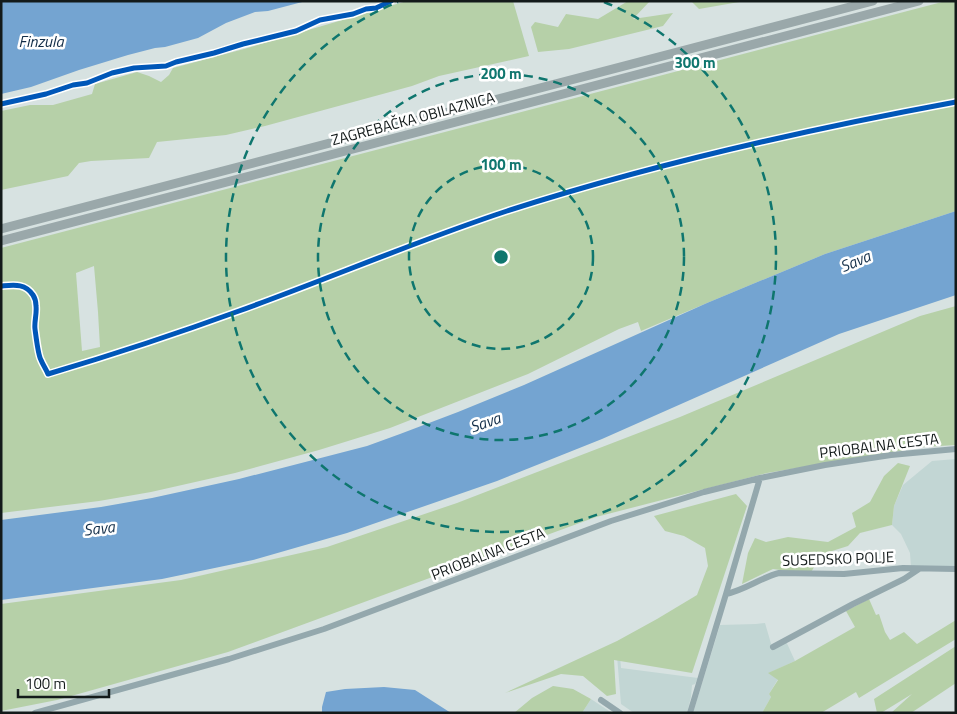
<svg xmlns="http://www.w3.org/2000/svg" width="957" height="714" font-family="'Titillium Web',sans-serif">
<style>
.built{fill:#c2d6d4}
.green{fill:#b6d0a8;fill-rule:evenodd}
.water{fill:#74a4d1}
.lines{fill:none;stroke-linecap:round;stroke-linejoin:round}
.minor{stroke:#94a8ad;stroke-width:6}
.highway{stroke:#9aa8aa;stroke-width:9}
.cycleway-casing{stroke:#fff;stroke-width:8}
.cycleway{stroke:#0057b8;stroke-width:5}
.ring{fill:none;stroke:#0f766e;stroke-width:2.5;stroke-dasharray:9 6}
.labels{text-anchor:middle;stroke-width:5;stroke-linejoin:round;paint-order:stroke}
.street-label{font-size:15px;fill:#131a1a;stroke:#fff}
.water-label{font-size:16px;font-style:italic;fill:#122d48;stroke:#fff}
.centre{fill:#0f766e;stroke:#fff;stroke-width:2.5}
.ring-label{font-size:15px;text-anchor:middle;font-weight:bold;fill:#0f766e;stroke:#fff;stroke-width:5;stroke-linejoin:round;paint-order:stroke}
</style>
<rect width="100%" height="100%" fill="#d7e2e1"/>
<path class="built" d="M 956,459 L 956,567 L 911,567 L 910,553 L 901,534 L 892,525 L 894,506 L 903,485 L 932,461 Z
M 765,623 L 772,647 L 785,639 L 795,661 L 769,673 L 778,679 L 769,694 L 771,697 L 762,713 L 693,713 L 720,625 L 756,624 Z
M 617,656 L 620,656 L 621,668 L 698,678 L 695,684 L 692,685 L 691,697 L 687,713 L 634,713 L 621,704 Z
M 591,699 L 612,713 L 582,713 Z"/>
<path class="green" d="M 407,1 L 513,1 L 529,56 L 439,76 L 412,86 L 265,126 L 226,135 L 157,142 L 149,158 L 91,161 L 79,163 L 68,176 L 1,190 L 1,111 L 30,105 L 53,105 L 92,94 L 95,84 L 137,72 L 149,76 L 161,82 L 169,75 L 173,68 L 244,49 Z
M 628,1 L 650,1 L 633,19 L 673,13 L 663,26 L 569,49 L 538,52 L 531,27 L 535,22 L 558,27 L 566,14 L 598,19 Z
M 691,1 L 745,1 L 699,9 Z
M 956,1 L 956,211 L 825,254 L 707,303 L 641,331 L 638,322 L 619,329 L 528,374 L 390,428 L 319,450 L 235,473 L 151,492 L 99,501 L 1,513 L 1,248 L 942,2 ZM 94,266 L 98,312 L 100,347 L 82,351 L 76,273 Z
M 956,306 L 956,445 L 923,447 L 767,473 L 596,517 L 228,652 L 57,700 L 1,711 L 1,604 L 181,580 L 327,547 L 457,503 L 680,417 L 920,316 Z
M 898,463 L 910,466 L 894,506 L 892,525 L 860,533 L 848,546 L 832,551 L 817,562 L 810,574 L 773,569 L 742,584 L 748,553 L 755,538 L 766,542 L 788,537 L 828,542 L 856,527 L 852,513 L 870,502 L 884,476 Z
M 736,494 L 747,506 L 692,673 L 614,660 L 616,694 L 607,696 L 583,676 L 561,674 L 505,693 L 617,641 L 657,619 L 697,595 L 708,566 L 705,548 L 684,536 L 665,531 L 654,516 Z
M 869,599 L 876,615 L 879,614 L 885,632 L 890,640 L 904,632 L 917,644 L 956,620 L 956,639 L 859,698 L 856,692 L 821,713 L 762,713 L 771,697 L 769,694 L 778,680 L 768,673 L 795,661 L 855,627 L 846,611 Z
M 956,646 L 956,683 L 911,713 L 891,713 L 912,694 L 881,713 L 877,713 L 874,699 Z
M 553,686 L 573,689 L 591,699 L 582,713 L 514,713 L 532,698 Z"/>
<path class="water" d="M 1,1 L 306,1 L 268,11 L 255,12 L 226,23 L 198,38 L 165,47 L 155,48 L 128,55 L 79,70 L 31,87 L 1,94 Z
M 956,211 L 956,295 L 839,334 L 602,439 L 497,481 L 347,533 L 253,560 L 162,579 L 1,600 L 1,520 L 101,507 L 152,498 L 239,479 L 367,446 L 400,434 L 458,412 L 524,385 L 707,303 L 825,254 Z
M 384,687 L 415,690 L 451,713 L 322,713 L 322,707 L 326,692 L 345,689 Z"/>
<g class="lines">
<path class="minor" d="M 726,594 C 745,590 760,578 779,573 L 844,574 L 903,568 L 956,569
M 773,647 L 853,604 L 904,579 L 919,569
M 601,700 L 620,713
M 35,713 L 229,659 L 324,629 L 611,521 L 704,492 L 760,478 L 825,465 L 891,455 L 956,449
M 690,713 L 726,594 L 760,478"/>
<path class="highway" d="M 1,229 L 873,1
M 1,241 L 919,1"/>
<g class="cycleway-casing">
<path id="cycleway" d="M 1,104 L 46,94 L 73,85 L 87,83 L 112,73 L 134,68 L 166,66 L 176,62 L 214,53 L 243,44 L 296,31 L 320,20 L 353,14 L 366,9 L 376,8 L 391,1
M 1,286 C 14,285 25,283 33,295 C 35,298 36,302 36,306 C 37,314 34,322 35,329 C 36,336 38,355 41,360 C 43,365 46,369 48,374 C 112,355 176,334 239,311 C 328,279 416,241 507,211 C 653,164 804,130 956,102"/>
</g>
<use href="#cycleway" class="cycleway"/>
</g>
<g class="ring">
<circle cx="501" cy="257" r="92"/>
<circle cx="501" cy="257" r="183"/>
<path d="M604 2A275 275 0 1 1 398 2"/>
</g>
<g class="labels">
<g class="street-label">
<text transform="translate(413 119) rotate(-15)" y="5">ZAGREBAČKA OBILAZNICA</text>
<text transform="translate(879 446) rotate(-7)" y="5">PRIOBALNA CESTA</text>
<text transform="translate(488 554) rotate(-21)" y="5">PRIOBALNA CESTA</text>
<text transform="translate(838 559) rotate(-2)" y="5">SUSEDSKO POLJE</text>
</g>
<g class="water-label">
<text x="41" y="47">Finzula</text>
<text transform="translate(855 261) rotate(-23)" y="6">Sava</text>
<text transform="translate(485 422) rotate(-19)" y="6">Sava</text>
<text transform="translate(99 528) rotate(-7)" y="6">Sava</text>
</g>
</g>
<circle cx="501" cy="257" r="8" class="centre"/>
<g class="ring-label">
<text x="695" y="68">300 m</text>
<text x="501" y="79">200 m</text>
<text x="501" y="170">100 m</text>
</g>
<rect width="957" height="714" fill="none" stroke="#131a1a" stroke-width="5"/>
<path d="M18 689v8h91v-8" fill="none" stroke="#131a1a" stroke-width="2.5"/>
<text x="25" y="689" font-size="15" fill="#131a1a" stroke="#ffffff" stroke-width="4" paint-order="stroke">100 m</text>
</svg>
